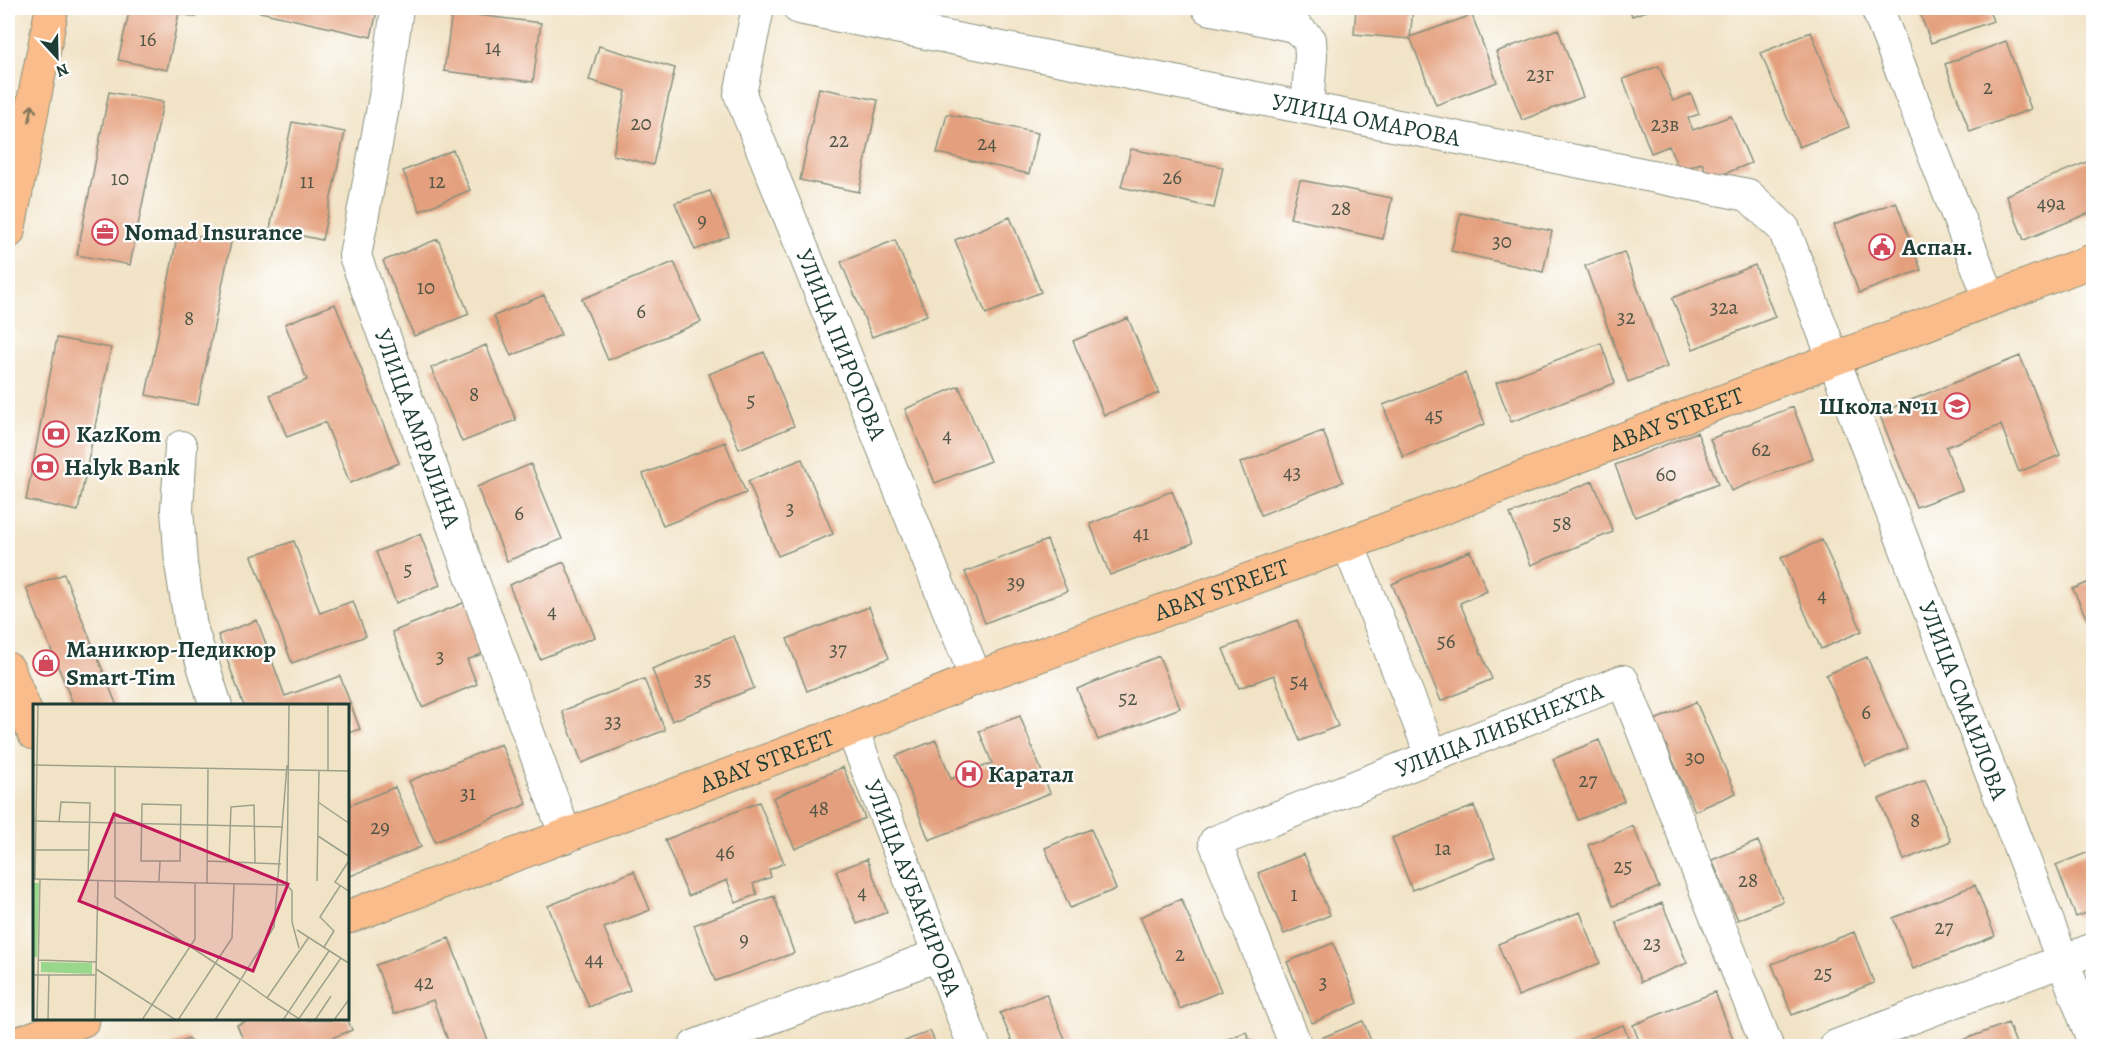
<svg xmlns="http://www.w3.org/2000/svg" width="2101" height="1054" font-family="Alegreya,serif">
<style>
.building{fill:#e4a07e}
.lines{fill:none;stroke-linecap:round;stroke-linejoin:round}
.minor-casing{stroke:#88907d;stroke-width:34}
.major-casing{stroke:#88907d;stroke-width:35}
.minor{stroke:#fff;stroke-width:32}
.major{stroke:#f9bc8a;stroke-width:33}
.oneway{stroke:#81765b}
.labels{text-anchor:middle;stroke-width:4.5;stroke-linejoin:round;paint-order:stroke}
.number-label{font-size:21px;fill:#505646}
.street-label{font-size:24px;fill:#1f3d34;stroke:#fff}
.poi-label{font-size:24px;font-weight:bold;fill:#1f3d34;stroke:#fff;text-anchor:start}
.inset-road{fill:none;stroke:#9da18c;stroke-width:1.5}
.view{fill:#c2185b;fill-opacity:0.15;stroke:#c2185b;stroke-width:3}
.inset-edge{fill:none;stroke:#1f3d34;stroke-width:3}
</style>
<rect width="100%" height="100%" fill="#fff"/>
<filter id="ink" filterUnits="userSpaceOnUse"><feTurbulence type="fractalNoise" baseFrequency=".0167" numOctaves="2"/><feDisplacementMap in="SourceGraphic" scale="12" xChannelSelector="R" yChannelSelector="G"/><feConvolveMatrix kernelMatrix="1 2 1 2 8 2 1 2 1" color-interpolation-filters="sRGB"/></filter>
<filter id="wash" filterUnits="userSpaceOnUse"><feTurbulence type="fractalNoise" baseFrequency=".008" numOctaves="4" result="noise"/><feDisplacementMap in="SourceGraphic" scale="24" xChannelSelector="R" yChannelSelector="G"/><feGaussianBlur stdDeviation="1.35" result="paint"/><feColorMatrix in="noise" values="0 0 0 0 0 0 0 0 0 0 0 0 0 0 0 0 0 1.4 0 .05"/><feComposite in="paint" operator="in"/></filter>
<g filter="url(#wash)">
<rect width="100%" height="100%" fill="#f1e3c6"/>
<g id="blocks">
<path class="building" d="M 130,8 L 198,8 L 196,17 L 179,13 L 167,70 L 118,60 Z
M 261,8 L 378,8 L 371,37 L 260,12 Z
M 1356,8 L 1413,8 L 1410,39 L 1354,34 Z
M 1629,8 L 1655,8 L 1632,16 Z
M 1918,8 L 1988,8 L 1993,21 L 1931,43 Z
M 452,12 L 541,23 L 533,82 L 444,71 Z
M 1472,15 L 1497,82 L 1436,105 L 1410,37 Z
M 1558,29 L 1583,97 L 1522,120 L 1496,52 Z
M 1811,32 L 1849,127 L 1799,147 L 1761,53 Z
M 2006,41 L 2031,109 L 1970,132 L 1945,64 Z
M 599,46 L 675,68 L 653,165 L 613,155 L 626,91 L 589,80 Z
M 1659,66 L 1673,101 L 1691,94 L 1699,114 L 1688,118 L 1693,130 L 1731,116 L 1751,163 L 1709,180 L 1702,163 L 1679,170 L 1669,146 L 1651,153 L 1623,79 Z
M 819,88 L 878,100 L 859,192 L 800,180 Z
M 109,92 L 163,102 L 130,265 L 77,255 Z
M 947,114 L 1038,133 L 1029,174 L 937,153 Z
M 292,122 L 345,132 L 322,240 L 270,229 Z
M 1131,149 L 1223,167 L 1214,208 L 1121,187 Z
M 453,150 L 470,190 L 420,211 L 403,171 Z
M 2094,159 L 2094,211 L 2024,240 L 2006,195 Z
M 1300,180 L 1392,198 L 1383,239 L 1290,218 Z
M 710,191 L 729,236 L 695,250 L 675,203 Z
M 1896,202 L 1921,270 L 1859,293 L 1834,225 Z
M 1461,213 L 1552,231 L 1543,272 L 1451,251 Z
M 1010,217 L 1041,292 L 986,314 L 955,240 Z
M 178,232 L 231,242 L 198,405 L 146,395 Z
M 438,239 L 469,314 L 414,336 L 383,261 Z
M 895,240 L 927,315 L 872,337 L 841,262 Z
M 1624,252 L 1667,367 L 1628,382 L 1585,266 Z
M 674,262 L 701,322 L 608,360 L 582,299 Z
M 1755,265 L 1775,317 L 1693,349 L 1672,298 Z
M 544,295 L 561,335 L 511,356 L 494,316 Z
M 335,304 L 399,463 L 350,483 L 325,422 L 287,437 L 270,395 L 307,380 L 285,324 Z
M 1128,318 L 1159,393 L 1104,415 L 1073,341 Z
M 57,338 L 111,348 L 78,511 L 26,500 Z
M 1601,343 L 1615,383 L 1511,422 L 1496,383 Z
M 486,345 L 516,420 L 462,442 L 431,368 Z
M 764,352 L 794,426 L 739,449 L 709,374 Z
M 2020,356 L 2060,455 L 2019,472 L 2001,425 L 1946,447 L 1962,490 L 1916,507 L 1879,413 Z
M 1465,373 L 1485,424 L 1403,457 L 1383,405 Z
M 959,386 L 990,461 L 935,483 L 905,409 Z
M 1793,407 L 1813,458 L 1731,491 L 1710,439 Z
M 1323,431 L 1343,482 L 1261,515 L 1240,463 Z
M 1697,432 L 1718,484 L 1635,517 L 1615,465 Z
M 725,442 L 746,493 L 663,526 L 643,474 Z
M 802,459 L 833,534 L 778,556 L 748,481 Z
M 531,464 L 562,539 L 507,561 L 477,487 Z
M 1593,481 L 1613,532 L 1531,565 L 1510,514 Z
M 1172,491 L 1193,543 L 1110,575 L 1090,524 Z
M 420,534 L 440,585 L 396,603 L 376,552 Z
M 1047,540 L 1067,591 L 985,623 L 965,572 Z
M 1822,540 L 1862,631 L 1821,649 L 1781,558 Z
M 294,541 L 320,613 L 353,601 L 366,636 L 292,663 L 252,556 Z
M 1470,551 L 1487,591 L 1460,603 L 1492,679 L 1441,701 L 1392,584 Z
M 564,562 L 595,637 L 540,659 L 509,585 Z
M 64,574 L 117,706 L 74,706 L 26,588 Z
M 2094,580 L 2094,635 L 2073,589 Z
M 468,601 L 489,651 L 467,660 L 477,684 L 422,707 L 392,632 Z
M 869,607 L 889,658 L 807,691 L 787,639 Z
M 257,620 L 285,696 L 340,676 L 360,729 L 348,733 L 348,706 L 244,706 L 218,635 Z
M 1297,620 L 1338,726 L 1300,741 L 1274,675 L 1239,688 L 1223,649 Z
M 734,636 L 754,688 L 672,721 L 652,669 Z
M 1159,656 L 1180,708 L 1098,740 L 1077,689 Z
M 1867,657 L 1907,748 L 1866,766 L 1826,675 Z
M 644,679 L 665,730 L 582,763 L 562,711 Z
M 1696,702 L 1736,793 L 1695,811 L 1655,720 Z
M 1020,716 L 1050,793 L 929,840 L 896,756 L 936,740 L 951,779 L 992,763 L 979,731 Z
M 1599,740 L 1624,801 L 1578,820 L 1553,759 Z
M 501,744 L 527,804 L 435,842 L 409,781 Z
M 843,767 L 865,818 L 795,849 L 773,798 Z
M 1925,780 L 1951,841 L 1904,860 L 1879,799 Z
M 395,787 L 421,847 L 348,877 L 348,806 Z
M 759,802 L 784,863 L 769,870 L 771,877 L 753,884 L 757,894 L 736,903 L 727,880 L 688,896 L 665,840 Z
M 1474,806 L 1495,857 L 1412,890 L 1392,838 Z
M 1633,826 L 1659,887 L 1613,906 L 1588,845 Z
M 1091,829 L 1116,889 L 1070,908 L 1045,848 Z
M 1758,841 L 1783,901 L 1738,920 L 1712,860 Z
M 2094,850 L 2094,910 L 2076,917 L 2056,865 Z
M 1304,854 L 1330,915 L 1284,934 L 1258,873 Z
M 867,859 L 887,912 L 857,924 L 836,871 Z
M 634,871 L 650,910 L 604,928 L 630,990 L 589,1007 L 548,906 Z
M 1975,885 L 1995,936 L 1913,969 L 1893,918 Z
M 774,896 L 794,953 L 715,981 L 694,925 Z
M 1181,899 L 1221,991 L 1180,1009 L 1140,917 Z
M 1662,903 L 1687,963 L 1641,982 L 1616,922 Z
M 1580,912 L 1600,963 L 1518,996 L 1498,944 Z
M 1854,932 L 1874,983 L 1792,1015 L 1772,964 Z
M 449,938 L 490,1046 L 450,1046 L 433,1000 L 394,1014 L 376,965 Z
M 1333,943 L 1358,1003 L 1312,1023 L 1287,962 Z
M 1715,992 L 1735,1044 L 1728,1046 L 1641,1046 L 1633,1025 Z
M 1046,994 L 1068,1046 L 1014,1046 L 1000,1013 Z
M 249,1020 L 348,1020 L 352,1030 L 312,1046 L 246,1046 L 237,1025 Z
M 1363,1021 L 1373,1046 L 1319,1046 L 1316,1040 Z
M 2008,1023 L 2017,1046 L 1947,1046 Z
M 1623,1025 L 1632,1046 L 1568,1046 Z
M 930,1031 L 937,1046 L 893,1046 Z
M 1246,1032 L 1252,1046 L 1210,1046 Z
M 189,1038 L 193,1046 L 169,1046 Z"/>
</g>
</g>
<g filter="url(#ink)">
<use href="#blocks" fill-opacity="0" stroke="#88907d" stroke-width="1.5"/>
<g class="lines">
<g class="minor-casing">
<g id="minor">
<path id="s1" d="M 397,8 L 385,97 L 355,256 L 566,837"/>
<path id="s2" d="M 758,8 L 740,94 L 976,678"/>
<path id="s3" d="M 799,8 L 1748,195 L 1784,229 L 2094,1043"/>
<path d="M 1208,8 L 1294,26 L 1310,40 L 1311,56 L 1307,108"/>
<path d="M 1877,8 L 1990,299"/>
<path d="M 181,447 L 177,509 L 181,564 L 191,627 L 216,706"/>
<path d="M 1348,544 L 1432,756"/>
<path id="s4" d="M 852,729 L 974,1046"/>
<path d="M 695,1046 L 938,955"/>
<path id="s5" d="M 1296,1046 L 1215,842 L 1623,681 L 1767,1046"/>
<path d="M 1836,1046 L 2094,949"/>
</g>
</g>
<g class="major-casing">
<g id="major">
<path d="M 8,232 L 52,8"/>
<path d="M 8,669 L 34,733"/>
<path id="s6" d="M 348,917 L 852,729 L 976,678 L 1348,544 L 2094,260"/>
<path d="M 11,1046 L 83,1020"/>
</g>
</g>
<use href="#minor" class="minor"/>
<use href="#major" class="major"/>
</g>
<defs><path id="oneway-shaft" d="M-6 0H5M1.5-3L5.5 0L1.5 3" fill="none" stroke-width="1.6" stroke-linecap="round" stroke-linejoin="round" transform="scale(1.5)"/></defs>
<use class="oneway" href="#oneway-shaft" transform="translate(31 113) rotate(-79)"/>
</g>
<defs>
<g id="office-ring" transform="scale(1.35)"><circle r="9.5" fill="#fff" stroke="#d1495b" stroke-width="1.5"/><path d="M-6-3h4V-5.5h4V-3h4V5H-6ZM-1-4.5V-3h2v-1.5ZM-6 0V1H6V0Z" fill="#d1495b"/></g>
<g id="civic-ring" transform="scale(1.35)"><circle r="9.5" fill="#fff" stroke="#d1495b" stroke-width="1.5"/><path d="M-.6-6.5H3V-4.5H.6V-3L4-1V1h2V6H-6V1h2V-1L-.6-3ZM-1.2 2.5V6h2.4V2.5Z" fill="#d1495b"/></g>
<g id="school-ring" transform="scale(1.35)"><circle r="9.5" fill="#fff" stroke="#d1495b" stroke-width="1.5"/><path d="M0-5L7-2L0 1L-7-2ZM-4 1L0 2.5L4 1V4Q0 6-4 4Z" fill="#d1495b"/></g>
<g id="bank-ring" transform="scale(1.35)"><circle r="9.5" fill="#fff" stroke="#d1495b" stroke-width="1.5"/><path d="M-6-4H6V4H-6ZM0-2.3a2.3 2.3 0 1 0 0 4.6a2.3 2.3 0 1 0 0-4.6Z" fill="#d1495b"/></g>
<g id="shop-ring" transform="scale(1.35)"><circle r="9.5" fill="#fff" stroke="#d1495b" stroke-width="1.5"/><path d="M-5-2.5h2.3a2.7 3.5 0 0 1 5.4 0H5L5.5 6h-11ZM-1.5-2.5h3a1.5 2.3 0 0 0-3 0Z" fill="#d1495b"/></g>
<g id="hospital-ring" transform="scale(1.35)"><circle r="9.5" fill="#fff" stroke="#d1495b" stroke-width="1.5"/><path d="M-5-5h3v3.5h4V-5h3V5h-3V1.5h-4V5h-3Z" fill="#d1495b"/></g>
</defs>
<g fill-rule="evenodd">
<use href="#office-ring" x="105" y="232"/>
<use href="#civic-ring" x="1882" y="247"/>
<use href="#school-ring" x="1957" y="406"/>
<use href="#bank-ring" x="56" y="434"/>
<use href="#bank-ring" x="45" y="467"/>
<use href="#shop-ring" x="46" y="663"/>
<use href="#hospital-ring" x="969" y="774"/>
</g>
<g class="labels">
<g class="number-label">
<text x="148" y="46">16</text>
<text x="493" y="54">14</text>
<text x="1540" y="81">23г</text>
<text x="1988" y="94">2</text>
<text x="641" y="130">20</text>
<text x="1665" y="131">23в</text>
<text x="839" y="147">22</text>
<text x="987" y="150">24</text>
<text x="1172" y="184">26</text>
<text x="120" y="185">10</text>
<text x="307" y="188">11</text>
<text x="437" y="188">12</text>
<text x="2051" y="210">49а</text>
<text x="1341" y="215">28</text>
<text x="702" y="227">9</text>
<text x="1502" y="248">30</text>
<text x="426" y="294">10</text>
<text x="1724" y="314">32а</text>
<text x="641" y="318">6</text>
<text x="1626" y="324">32</text>
<text x="189" y="325">8</text>
<text x="474" y="401">8</text>
<text x="751" y="407">5</text>
<text x="1434" y="422">45</text>
<text x="947" y="442">4</text>
<text x="1761" y="456">62</text>
<text x="1292" y="479">43</text>
<text x="1666" y="481">60</text>
<text x="790" y="515">3</text>
<text x="519" y="520">6</text>
<text x="1562" y="530">58</text>
<text x="1141" y="540">41</text>
<text x="408" y="576">5</text>
<text x="1016" y="589">39</text>
<text x="1822" y="602">4</text>
<text x="552" y="618">4</text>
<text x="1446" y="648">56</text>
<text x="838" y="656">37</text>
<text x="440" y="663">3</text>
<text x="703" y="686">35</text>
<text x="1299" y="688">54</text>
<text x="1128" y="705">52</text>
<text x="1866" y="719">6</text>
<text x="613" y="728">33</text>
<text x="1695" y="764">30</text>
<text x="1588" y="787">27</text>
<text x="468" y="800">31</text>
<text x="819" y="815">48</text>
<text x="1915" y="827">8</text>
<text x="380" y="834">29</text>
<text x="1443" y="855">1а</text>
<text x="725" y="859">46</text>
<text x="1623" y="873">25</text>
<text x="1748" y="887">28</text>
<text x="862" y="899">4</text>
<text x="1294" y="901">1</text>
<text x="1944" y="934">27</text>
<text x="744" y="946">9</text>
<text x="1652" y="950">23</text>
<text x="1180" y="961">2</text>
<text x="594" y="966">44</text>
<text x="1823" y="980">25</text>
<text x="424" y="989">42</text>
<text x="1323" y="989">3</text>
</g>
<g class="street-label">
<text dy="8" stroke="none"><textPath href="#s3" startOffset="578">УЛИЦА ОМАРОВА</textPath></text>
<text dy="8" stroke="none"><textPath href="#s2" startOffset="358">УЛИЦА ПИРОГОВА</textPath></text>
<text dy="8" stroke="none"><textPath href="#s6" startOffset="1419">ABAY STREET</textPath></text>
<text dy="8" stroke="none"><textPath href="#s1" startOffset="435">УЛИЦА АМРАЛИНА</textPath></text>
<text dy="8" stroke="none"><textPath href="#s6" startOffset="933">ABAY STREET</textPath></text>
<text dy="8" stroke="none"><textPath href="#s3" startOffset="1521">УЛИЦА СМАИЛОВА</textPath></text>
<text dy="8" stroke="none"><textPath href="#s5" startOffset="525">УЛИЦА ЛИБКНЕХТА</textPath></text>
<text dy="8" stroke="none"><textPath href="#s6" startOffset="447">ABAY STREET</textPath></text>
<text dy="8" stroke="none"><textPath href="#s4" startOffset="170">УЛИЦА АУБАКИРОВА</textPath></text>
</g>
<g class="poi-label">
<text x="124" y="240">Nomad Insurance</text>
<text x="1902" y="255">Аспан.</text>
<text x="1938" y="414" text-anchor="end">Школа №11</text>
<text x="76" y="442">KazKom</text>
<text x="64" y="475">Halyk Bank</text>
<text x="66" y="657">Маникюр-Педикюр<tspan x="66" dy="28">Smart-Tim</tspan></text>
<text x="988" y="782">Каратал</text>
</g>
</g>
<g transform="translate(33 704)">
<rect width="316" height="316" fill="#f1e3c6"/>
<path d="M 0,179 L 6,179 L 4,253 L 0,253 ZM 8,258 L 59,259 L 59,270 L 8,268 Z" fill="#98d78c"/>
<path class="inset-road" d="M 0,61 L 317,67M 82,63 L 82,193 L 208,276M 295,67 L 295,0M 285,98 L 317,120M 109,100 L 148,101 L 147,157 L 108,157 ZM 0,117 L 250,123M 26,118 L 28,98 L 57,99 L 55,176M 285,132 L 317,153M 1,146 L 56,146M 317,155 L 302,178 L 317,188M 174,157 L 248,160M 196,158 L 198,103 L 221,101 L 222,159M 0,175 L 254,181M 2,175 L 5,0M 126,177 L 127,157M 284,177 L 286,66M 174,179 L 175,65M 254,181 L 256,0M 254,181 L 259,187 L 259,218 L 266,244M 264,226 L 317,260M 291,243 L 301,227 L 287,213 L 307,182M 6,256 L 63,258M 63,265 L 143,316M 0,271 L 62,271M 209,276 L 234,294 L 276,233M 234,294 L 268,316M 4,316 L 7,175M 15,316 L 16,270M 62,316 L 65,176M 109,316 L 162,235 L 162,179M 145,316 L 199,234 L 201,179M 182,316 L 241,223 L 254,61M 250,316 L 296,247M 265,316 L 308,254M 282,316 L 298,292M 301,316 L 317,294"/>
<path class="view" d="M 81,110 L 255,180 L 220,267 L 46,197 Z"/>
<rect width="316" height="316" class="inset-edge"/>
</g>
<rect width="2101" height="1054" fill="none" stroke="#fff" stroke-width="30"/>
<g transform="translate(57 57) rotate(158)" stroke="#ffffff" stroke-width="4.5" paint-order="stroke">
<path d="M0-4.5L10 22L0 15L-10 22Z" fill="#1f3d34"/>
<text y="-9" font-size="16" font-weight="bold" text-anchor="middle" fill="#1f3d34">N</text>
</g>
</svg>
